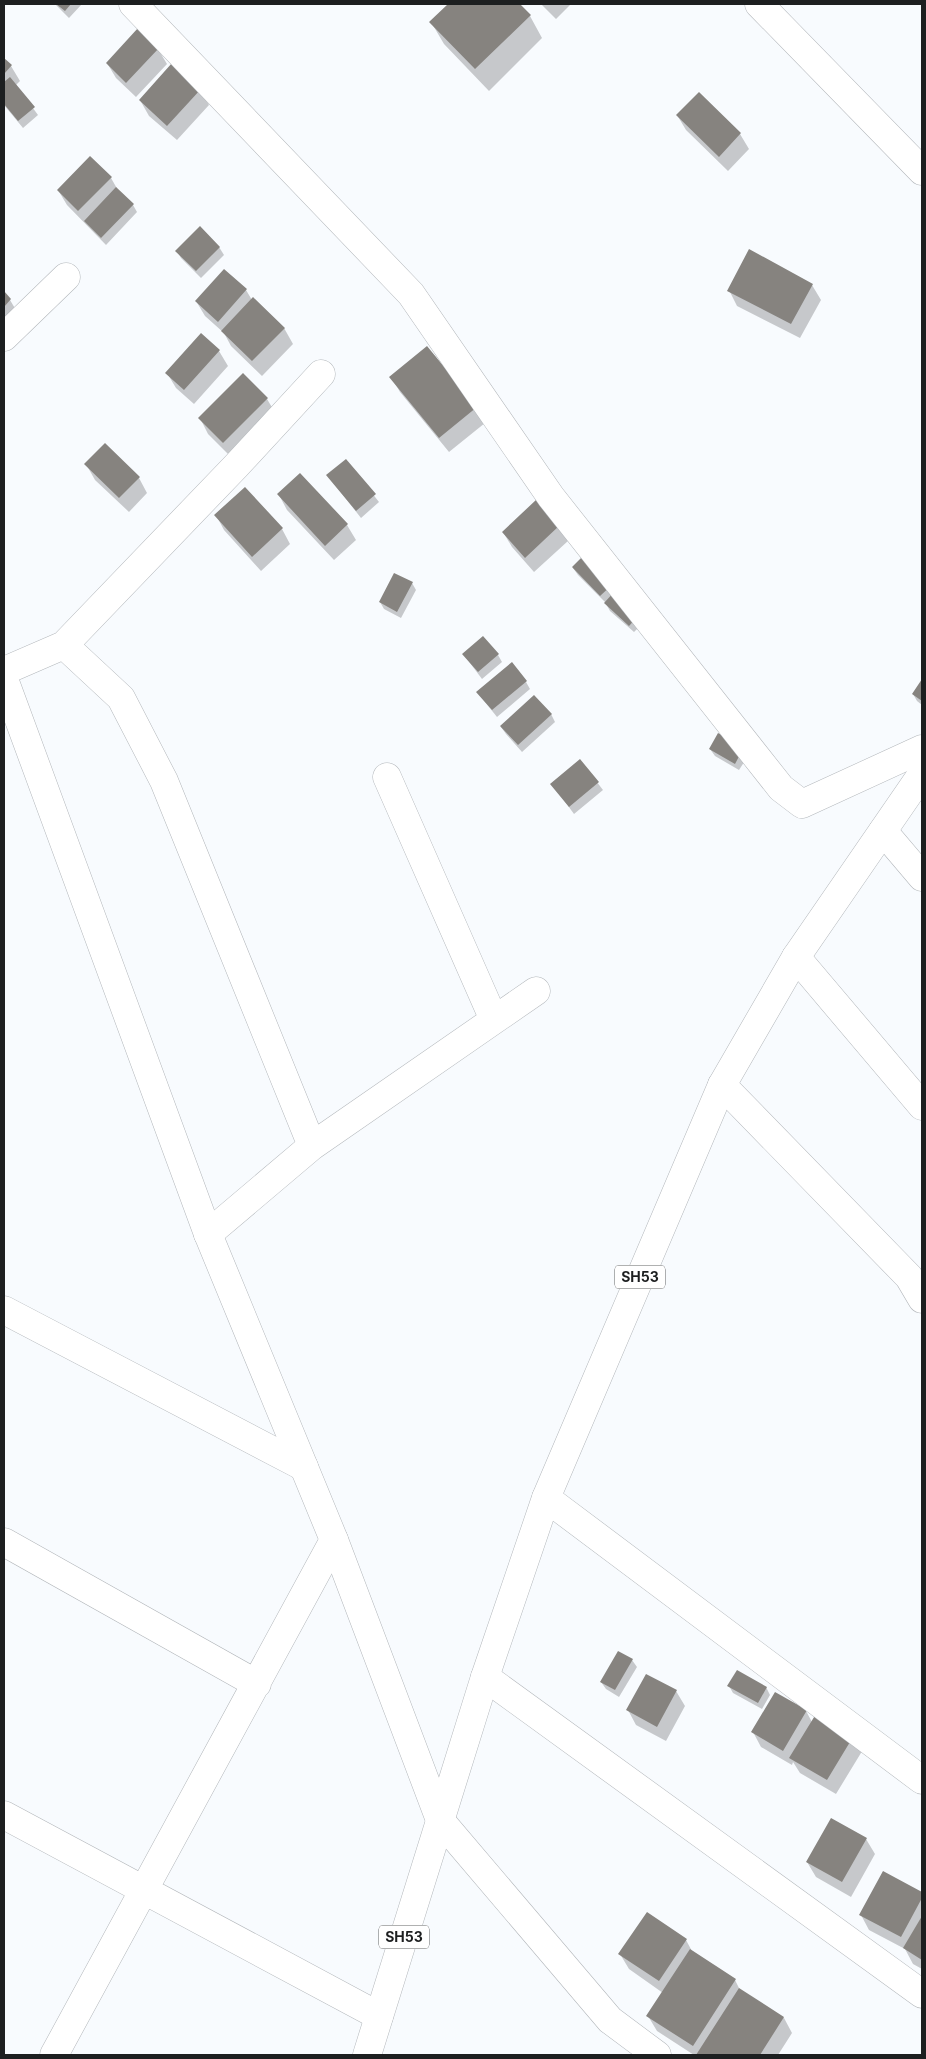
<svg xmlns="http://www.w3.org/2000/svg" width="926" height="2059" font-family="Inter,sans-serif">
<style>
.shadow{fill:#0003}
.building{fill:#86837f}
.lines{fill:none;stroke-linecap:round;stroke-linejoin:round}
.street-casing{stroke:#b3b7bb;stroke-width:29}
.secondary-casing{stroke:#b3b7bb;stroke-width:29}
.primary-casing{stroke:#b3b7bb;stroke-width:29}
.street{stroke:#fff;stroke-width:28}
.secondary{stroke:#fff;stroke-width:28}
.primary{stroke:#fff;stroke-width:28}
.labels{text-anchor:middle;stroke-width:4.5;stroke-linejoin:round;paint-order:stroke}
.shield{fill:#fff;stroke:#616263;stroke-width:1}
.shield-label{font-size:14px;font-weight:bold;fill:#1d1f20}
</style>
<rect width="100%" height="100%" fill="#f8fbfe"/>
<path class="shadow" d="M 55,4 L 82,4 L 69,18 Z
M 450,4 L 518,4 L 530,16 L 542,38 L 489,91 L 444,44 L 431,22 Z
M 541,4 L 571,4 L 556,19 Z
M 158,49 L 167,64 L 136,97 L 116,78 L 107,63 Z
M 4,59 L 11,66 L 20,81 L 16,85 L 38,115 L 23,128 L 4,105 Z
M 200,90 L 209,105 L 177,140 L 149,116 L 140,100 Z
M 699,93 L 740,134 L 749,149 L 728,171 L 686,130 L 677,115 Z
M 111,178 L 119,192 L 133,205 L 137,212 L 106,245 L 67,205 L 58,190 Z
M 219,247 L 224,255 L 201,278 L 181,258 L 177,251 Z
M 224,270 L 246,290 L 252,300 L 284,328 L 293,344 L 262,376 L 231,346 L 224,333 L 205,316 L 196,301 Z
M 812,285 L 821,300 L 800,338 L 737,306 L 729,290 Z
M 4,293 L 10,300 L 19,315 L 4,330 Z
M 201,335 L 219,351 L 228,366 L 194,404 L 176,388 L 167,373 Z
M 427,348 L 485,423 L 449,452 L 400,392 L 391,377 Z
M 267,399 L 276,414 L 232,458 L 208,434 L 200,418 Z
M 346,460 L 379,502 L 361,518 L 328,476 Z
M 86,464 L 139,478 L 147,493 L 129,512 L 95,480 Z
M 279,495 L 347,525 L 356,540 L 334,560 L 287,510 Z
M 216,515 L 282,529 L 290,544 L 261,571 L 224,530 Z
M 559,526 L 568,541 L 534,572 L 512,547 L 503,532 Z
M 586,555 L 645,621 L 634,632 L 610,611 L 605,602 L 578,575 L 573,568 Z
M 412,583 L 416,590 L 401,618 L 384,609 L 380,602 Z
M 464,655 L 498,655 L 502,662 L 482,679 Z
M 922,681 L 922,705 L 917,701 L 913,694 Z
M 526,682 L 530,689 L 497,717 L 477,692 Z
M 551,714 L 555,722 L 522,752 L 506,734 L 501,727 Z
M 710,749 L 748,756 L 739,770 L 715,756 Z
M 580,760 L 603,790 L 574,814 L 552,784 Z
M 632,1660 L 637,1667 L 619,1697 L 606,1689 L 601,1682 Z
M 729,1686 L 766,1687 L 770,1695 L 762,1709 L 733,1693 Z
M 676,1691 L 685,1706 L 666,1741 L 636,1725 L 628,1710 Z
M 806,1711 L 812,1722 L 864,1748 L 836,1794 L 800,1773 L 793,1762 L 792,1765 L 761,1747 L 753,1732 Z
M 866,1839 L 875,1854 L 851,1897 L 816,1877 L 807,1862 Z
M 883,1872 L 922,1893 L 922,1969 L 913,1964 L 905,1949 L 869,1930 L 861,1915 Z
M 686,1940 L 693,1953 L 735,1980 L 741,1992 L 784,2018 L 792,2033 L 778,2055 L 694,2055 L 657,2031 L 648,2016 L 663,1993 L 629,1969 L 620,1954 Z"/>
<path class="building" d="M 56,4 L 71,4 L 65,11 Z
M 448,4 L 520,4 L 531,15 L 475,69 L 429,22 Z
M 138,28 L 159,48 L 126,83 L 106,63 Z
M 4,58 L 12,65 L 4,74 Z
M 172,63 L 201,89 L 167,126 L 139,100 Z
M 10,77 L 35,107 L 18,121 L 4,104 L 4,82 Z
M 699,92 L 741,133 L 719,157 L 676,115 Z
M 90,156 L 112,177 L 78,211 L 57,190 Z
M 116,187 L 134,204 L 101,238 L 84,221 Z
M 200,226 L 220,247 L 196,271 L 175,251 Z
M 749,249 L 813,284 L 791,324 L 727,291 Z
M 224,269 L 247,289 L 218,322 L 195,301 Z
M 4,291 L 11,299 L 4,307 Z
M 253,297 L 285,328 L 252,361 L 221,331 Z
M 201,333 L 220,350 L 184,390 L 165,373 Z
M 427,346 L 477,407 L 439,438 L 389,377 Z
M 243,373 L 268,398 L 223,443 L 198,418 Z
M 105,443 L 140,477 L 119,498 L 84,464 Z
M 346,459 L 376,494 L 356,511 L 326,475 Z
M 300,473 L 348,524 L 325,546 L 277,494 Z
M 245,487 L 283,528 L 252,557 L 214,515 Z
M 537,499 L 560,525 L 525,558 L 502,532 Z
M 586,553 L 614,583 L 600,596 L 572,567 Z
M 394,573 L 413,582 L 397,612 L 379,602 Z
M 616,590 L 641,613 L 629,626 L 604,603 Z
M 483,636 L 499,654 L 478,672 L 462,654 Z
M 512,662 L 527,681 L 492,710 L 476,692 Z
M 922,679 L 922,701 L 912,694 Z
M 534,695 L 552,714 L 518,745 L 500,726 Z
M 718,733 L 744,747 L 735,764 L 709,749 Z
M 580,759 L 599,782 L 569,807 L 550,784 Z
M 618,1651 L 633,1659 L 615,1690 L 600,1682 Z
M 737,1670 L 767,1687 L 758,1703 L 727,1686 Z
M 646,1674 L 677,1690 L 657,1727 L 626,1710 Z
M 775,1692 L 807,1710 L 783,1751 L 751,1732 Z
M 819,1709 L 856,1732 L 827,1780 L 789,1758 Z
M 831,1818 L 867,1838 L 842,1882 L 806,1862 Z
M 883,1871 L 922,1892 L 922,1898 L 901,1937 L 859,1915 Z
M 647,1912 L 687,1939 L 659,1981 L 618,1954 Z
M 922,1916 L 922,1960 L 903,1948 Z
M 690,1949 L 736,1979 L 693,2046 L 646,2016 Z
M 739,1988 L 784,2017 L 760,2055 L 696,2055 Z"/>
<g class="lines">
<g class="street-casing">
<path id="street" d="M 133,4 L 411,294 L 551,497 L 781,788 L 802,804 L 922,749
M 759,4 L 922,171
M 4,337 L 66,277
M 64,645 L 121,698 L 164,781 L 312,1146
M 4,671 L 64,645 L 236,466 L 321,374
M 387,777 L 494,1020
M 883,831 L 922,877
M 796,957 L 922,1106
M 722,1085 L 909,1277 L 922,1299
M 208,1234 L 312,1146 L 536,991
M 4,1310 L 304,1467
M 546,1498 L 922,1780
M 4,1542 L 257,1684
M 485,1677 L 922,1994
M 4,1815 L 379,2016
M 440,1820 L 610,2020 L 657,2055
M 54,2055 L 334,1540"/>
</g>
<g class="secondary-casing">
<path id="secondary" d="M 4,679 L 208,1234 L 334,1540 L 440,1820"/>
</g>
<g class="primary-casing">
<path id="primary" d="M 367,2055 L 485,1677 L 546,1498 L 722,1085 L 796,957 L 922,774"/>
</g>
<use href="#street" class="street"/>
<use href="#secondary" class="secondary"/>
<use href="#primary" class="primary"/>
</g>
<g class="labels">
<g class="shield">
<rect x="615" y="1265.5" width="50" height="23" rx="4"/>
<rect x="379" y="1925.5" width="50" height="23" rx="4"/>
</g>
<g class="shield-label">
<text x="640" y="1282">SH53</text>
<text x="404" y="1942">SH53</text>
</g>
</g>
<rect width="926" height="2059" fill="none" stroke="#1d1f20" stroke-width="10"/>
</svg>
